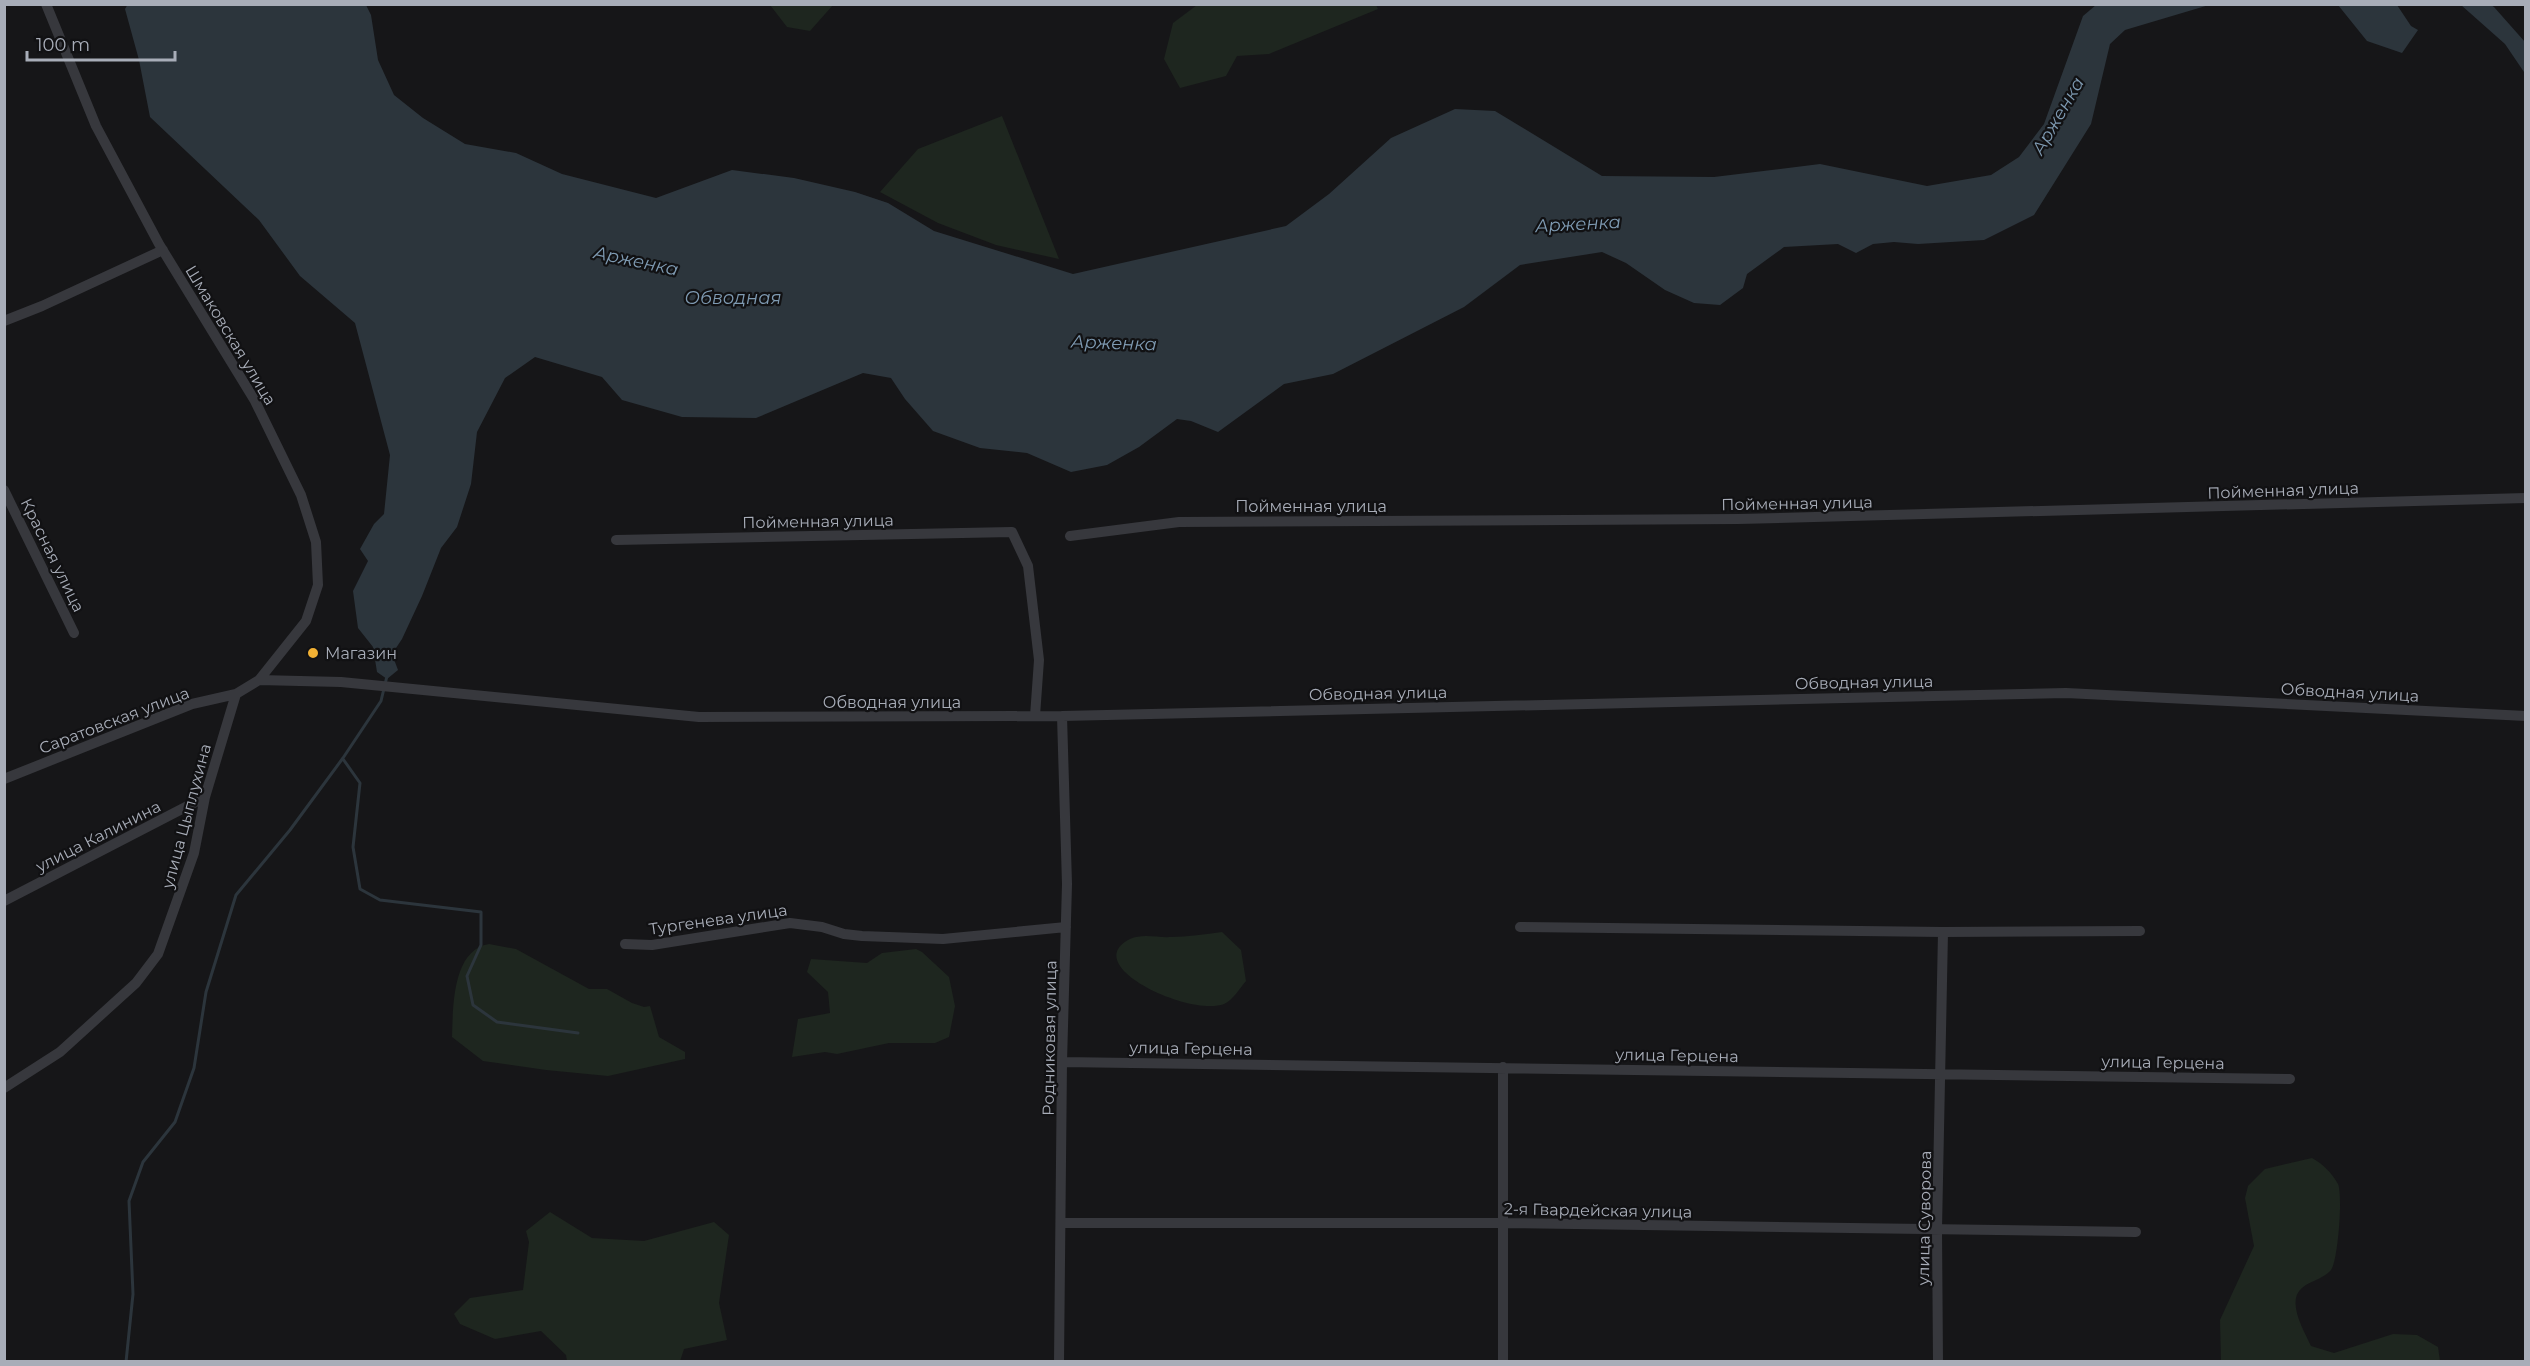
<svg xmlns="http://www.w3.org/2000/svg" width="2530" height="1366" font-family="Montserrat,sans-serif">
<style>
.green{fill:#1e261f}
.water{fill:#2c353c}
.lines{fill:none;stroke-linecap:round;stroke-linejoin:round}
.stream{stroke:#2c353c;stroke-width:3}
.street{stroke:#37383d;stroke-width:10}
.poi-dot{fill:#f2b134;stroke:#111113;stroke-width:2}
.labels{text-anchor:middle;stroke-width:4.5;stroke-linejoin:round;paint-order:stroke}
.street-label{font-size:16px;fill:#a8adb8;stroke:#111113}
.poi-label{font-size:16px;fill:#a8adb8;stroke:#111113;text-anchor:start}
.water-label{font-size:18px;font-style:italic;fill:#7f9bb3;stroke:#111113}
</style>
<rect width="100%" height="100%" fill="#161618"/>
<path class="green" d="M 770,5 L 833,5 L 810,31 L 787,27 Z
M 1376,5 L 1378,9 L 1269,54 L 1237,56 L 1226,76 L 1180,88 L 1164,59 L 1173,23 L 1197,5 Z
M 1002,116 L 1059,259 L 996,245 L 938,223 L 880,192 L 918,149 Z
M 1222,932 L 1241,950 L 1246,981 C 1240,988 1233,1000 1224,1004 C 1189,1017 1078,965 1130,939 C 1143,933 1158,938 1171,937 C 1188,937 1205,934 1222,932 Z
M 489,944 L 516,949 L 589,989 L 607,989 L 632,1003 L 644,1007 L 650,1006 L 659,1037 L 685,1052 L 685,1059 L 608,1076 L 546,1070 L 483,1061 L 452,1037 C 453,1008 452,950 489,944 Z
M 916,949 L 922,952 L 949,977 L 955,1006 L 949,1037 L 935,1043 L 889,1043 L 837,1054 L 825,1052 L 792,1057 L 798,1019 L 830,1013 L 828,992 L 807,972 L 811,959 L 867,963 L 882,953 Z
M 2312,1158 C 2323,1164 2332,1173 2338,1184 C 2343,1195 2338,1261 2331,1270 C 2321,1282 2300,1281 2296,1298 C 2293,1313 2305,1333 2311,1346 L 2334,1353 L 2393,1334 L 2417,1335 L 2438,1347 L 2440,1361 L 2221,1361 L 2220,1320 L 2254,1246 L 2245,1198 L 2248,1186 L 2265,1169 Z
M 550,1212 L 592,1238 L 644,1241 L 714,1222 L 729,1235 L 719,1303 L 727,1340 L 684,1349 L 680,1361 L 567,1361 L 566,1355 L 541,1331 L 495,1339 L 460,1324 L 454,1314 L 470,1298 L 523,1290 L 529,1242 L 526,1231 Z"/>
<path class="water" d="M 128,4 L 366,5 L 371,15 L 378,60 L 394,95 L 423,118 L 465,144 L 516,153 L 562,174 L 656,198 L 732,170 L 794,178 L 855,192 L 888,203 L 934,231 L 1073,274 L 1286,226 L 1329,194 L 1391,138 L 1455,109 L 1495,111 L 1602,176 L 1714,177 L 1820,164 L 1927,186 L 1991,175 L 2019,157 L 2044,124 L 2083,16 L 2096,5 L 2209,5 L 2125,30 L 2110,44 L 2091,124 L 2034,215 L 1984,240 L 1918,244 L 1894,242 L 1873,244 L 1856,253 L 1838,244 L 1784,247 L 1747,274 L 1743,288 L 1720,305 L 1694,303 L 1665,290 L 1626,263 L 1602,252 L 1520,265 L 1464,307 L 1333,374 L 1284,384 L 1218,432 L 1191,421 L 1177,419 L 1139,447 L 1107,465 L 1071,472 L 1027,453 L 980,448 L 933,431 L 905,399 L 891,378 L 863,373 L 756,418 L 682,417 L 622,400 L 602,377 L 535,357 L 505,378 L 477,432 L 471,484 L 457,527 L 441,548 L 422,596 L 402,639 L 392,654 L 398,670 L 387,679 L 377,672 L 373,647 L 358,628 L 353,591 L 368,561 L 360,549 L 374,524 L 384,514 L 390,455 L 355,323 L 300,276 L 259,220 L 150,117 L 139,60 L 125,9 Z
M 2338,5 L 2397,5 L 2411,26 L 2418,30 L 2402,53 L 2367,41 Z
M 2461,5 L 2491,5 L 2494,7 L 2525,42 L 2524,72 L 2505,44 Z"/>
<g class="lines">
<path class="stream" d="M 343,759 L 360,783 L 353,847 L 360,889 L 380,900 L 481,912 L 481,945 L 467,976 L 473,1005 L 497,1022 L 578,1033
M 126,1362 L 133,1294 L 129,1201 L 143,1162 L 175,1122 L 194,1068 L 206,992 L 236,895 L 290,830 L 343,758 L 381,701 L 387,676"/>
<path class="street" d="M 46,4 L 96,126 L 159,244 L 255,401 L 301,495 L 316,542 L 318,585 L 306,621 L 259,680
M 4,321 L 42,306 L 163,250
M 4,490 L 74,633
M 1070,536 L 1179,522 L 1738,519 L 2526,498
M 616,540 L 1012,532 L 1028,566 L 1039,660 L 1035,716
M 4,779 L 192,704 L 236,694 L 259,680 L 341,682 L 699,717 L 1062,716 L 2066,693 L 2526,716
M 4,901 L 205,797
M 1520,927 L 1943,932
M 625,944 L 652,945 L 790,923 L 822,927 L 844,934 L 862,936 L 943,939 L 1066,927
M 1062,1062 L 2290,1079
M 4,1088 L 60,1052 L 136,983 L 158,954 L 194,853 L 205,797 L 236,694
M 1061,1223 L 1503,1223 L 2136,1232
M 1059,1362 L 1062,1062 L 1067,884 L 1062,716
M 1503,1362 L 1503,1067
M 1938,1362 L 1937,1229 L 1943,932 L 2140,931"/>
</g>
<circle class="poi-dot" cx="313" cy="653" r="6"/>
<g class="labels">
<g class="street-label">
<text transform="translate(231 335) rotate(59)" y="6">Шмаковская улица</text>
<text transform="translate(2283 490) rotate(-2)" y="6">Пойменная улица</text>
<text transform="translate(1797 503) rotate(-1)" y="6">Пойменная улица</text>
<text x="1311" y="512">Пойменная улица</text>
<text transform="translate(818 521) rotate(-1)" y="6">Пойменная улица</text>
<text transform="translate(53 555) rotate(64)" y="6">Красная улица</text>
<text transform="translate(1864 682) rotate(-1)" y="6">Обводная улица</text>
<text transform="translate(2350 692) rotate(3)" y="6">Обводная улица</text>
<text transform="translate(1378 693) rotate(-1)" y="6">Обводная улица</text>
<text x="892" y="708">Обводная улица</text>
<text transform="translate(114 720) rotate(-21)" y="6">Саратовская улица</text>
<text transform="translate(186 816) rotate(-75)" y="6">улица Цыплухина</text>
<text transform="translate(98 836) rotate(-27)" y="6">улица Калинина</text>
<text transform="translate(718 919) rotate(-8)" y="6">Тургенева улица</text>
<text transform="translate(1049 1038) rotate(-89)" y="6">Родниковая улица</text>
<text transform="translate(1191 1048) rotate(1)" y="6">улица Герцена</text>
<text transform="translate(1677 1055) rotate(1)" y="6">улица Герцена</text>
<text transform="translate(2163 1062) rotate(1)" y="6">улица Герцена</text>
<text transform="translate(1598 1210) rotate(1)" y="6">2-я Гвардейская улица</text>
<text transform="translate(1924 1218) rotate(-89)" y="6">улица Суворова</text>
</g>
<g class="poi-label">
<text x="325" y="659">Магазин</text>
</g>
<g class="water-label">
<text transform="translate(2058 116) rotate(-60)" y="6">Арженка</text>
<text transform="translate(1578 224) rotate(-3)" y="6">Арженка</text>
<text transform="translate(636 261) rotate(12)" y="6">Арженка</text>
<text x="733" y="304">Обводная</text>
<text transform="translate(1114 343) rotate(2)" y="6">Арженка</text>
</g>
</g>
<rect width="2530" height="1366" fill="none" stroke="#a8adb8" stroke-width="12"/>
<path d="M27 51v9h148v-9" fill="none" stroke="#a8adb8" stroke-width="3"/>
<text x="36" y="51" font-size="18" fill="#a8adb8" stroke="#111113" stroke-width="4.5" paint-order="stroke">100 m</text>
</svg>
